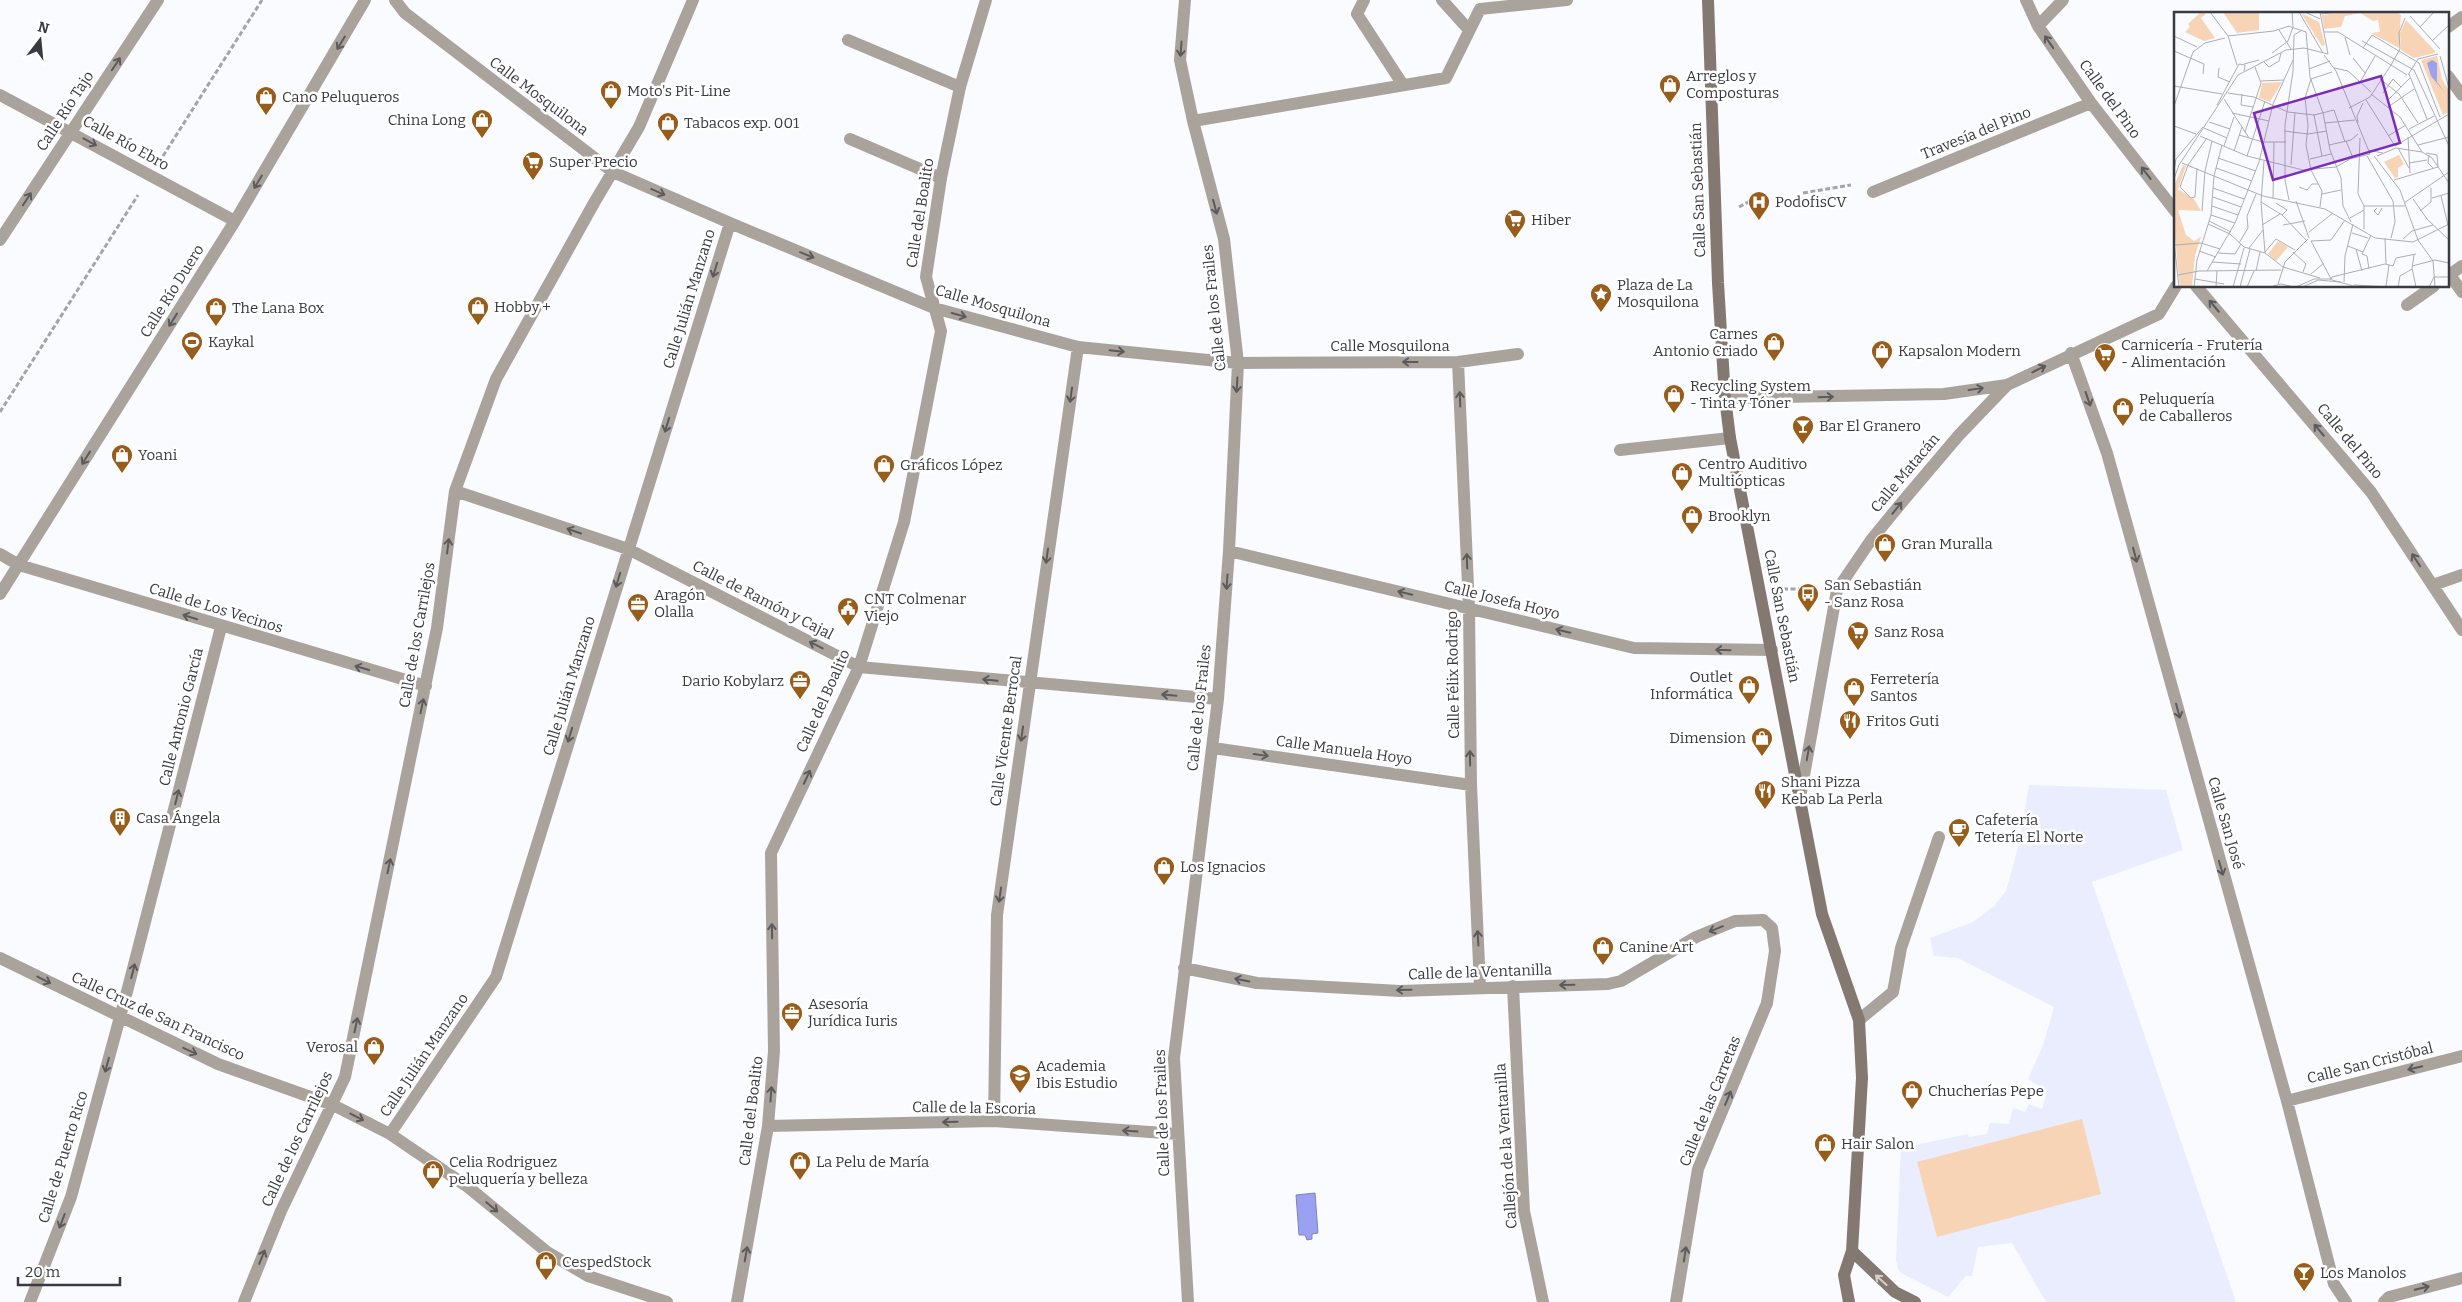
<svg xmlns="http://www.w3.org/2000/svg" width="2462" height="1302" font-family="Bitter,serif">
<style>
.built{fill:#eaedfd}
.green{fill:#f7d4b5}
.water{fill:#9aa1f3;stroke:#7d82be}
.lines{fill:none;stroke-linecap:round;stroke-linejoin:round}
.path{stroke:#a4a5ab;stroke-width:3;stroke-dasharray:5 2.5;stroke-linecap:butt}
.lane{stroke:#aaa39c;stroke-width:12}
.street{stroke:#aaa39c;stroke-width:12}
.secondary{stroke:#837970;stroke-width:12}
.oneway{stroke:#5b5a5d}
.oneway2{stroke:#d4d0cd}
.labels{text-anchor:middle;stroke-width:5;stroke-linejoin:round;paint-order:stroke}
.poi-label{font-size:15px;fill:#393a42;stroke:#fff;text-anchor:start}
.street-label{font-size:15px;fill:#393a42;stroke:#fff}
.inset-road{fill:none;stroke:#adaeb3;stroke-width:1}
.view{fill:#7b2cbf;fill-opacity:0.15;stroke:#7b2cbf;stroke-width:2.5}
.inset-edge{fill:none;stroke:#393a42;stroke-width:2.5}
</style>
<rect width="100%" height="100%" fill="#fafbff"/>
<path class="built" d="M 2029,785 L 2166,790 L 2183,850 L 2092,882 L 2236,1302 L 2046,1302 L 2012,1243 L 1978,1247 L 1972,1276 L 1966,1276 L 1948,1297 L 1901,1273 L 1898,1269 L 1896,1260 L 1901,1148 L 1968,1134 L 1969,1137 L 1987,1134 L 1990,1123 L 2009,1124 L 2013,1108 L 2025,1112 L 2029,1104 L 2042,1109 L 2047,1091 L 2028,1079 L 2043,1045 L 2054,1007 L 1958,958 L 1934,956 L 1930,938 L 1973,922 L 1994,906 L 2006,891 L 2019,844 Z"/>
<path class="green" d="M 2082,1119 L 2101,1194 L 1937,1237 L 1917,1162 Z"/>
<path class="water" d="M 1315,1193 L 1318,1233 L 1312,1234 L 1312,1239 L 1307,1240 L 1305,1235 L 1299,1235 L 1296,1195 Z"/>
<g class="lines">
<path class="path" d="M 163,156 L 262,0
M 1803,193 L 1851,185
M 1739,207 L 1752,200
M 0,412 L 138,195
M 1783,589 L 1814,589"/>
<path class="lane" d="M 848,40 L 960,87
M 850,139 L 941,178
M 1763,920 L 1772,928 L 1775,951 L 1767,1003"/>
<path class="street" d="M 395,0 L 405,13 L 613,172 L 730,223 L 934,308 L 1078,347 L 1238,363 L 1458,362 L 1518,354
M 1185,0 L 1180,60 L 1193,121 L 1224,239 L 1238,363 L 1229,551 L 1218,699 L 1174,1058 L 1188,1302
M 1364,0 L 1357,14 L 1403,85
M 1442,0 L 1469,30
M 2026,0 L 2038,26 L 2091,103 L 2176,212
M 2038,26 L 2063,0
M 2448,27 L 2462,17
M 2448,76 L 2462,95
M 0,95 L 235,221
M 1193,121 L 1446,78 L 1480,9 L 1567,0
M 1873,192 L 2091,103
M 0,240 L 158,0
M 2450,275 L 2462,292
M 2448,276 L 2462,266
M 2196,286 L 2371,492 L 2462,630
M 2407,305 L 2434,286
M 2071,353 L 2107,453 L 2287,1101 L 2334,1284 L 2346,1302
M 1458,362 L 1469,608 L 1471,785 L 1480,987
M 1725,398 L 1944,394 L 2007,385 L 2159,314 L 2176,286
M 1620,450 L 1730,438
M 455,491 L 628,549 L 859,667 L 1218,699
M 1229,551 L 1634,648 L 1772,650
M 0,554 L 19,565 L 426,686
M 2433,585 L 2462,575
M 0,594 L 235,221 L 365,0
M 1213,748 L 1471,785
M 1800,798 L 1837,590 L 1871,540 L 1903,501 L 1959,435 L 2007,385
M 0,958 L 218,1064 L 333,1105 L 390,1134 L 468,1187 L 547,1252 L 588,1276 L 667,1302
M 1184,968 L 1257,983 L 1400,991 L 1608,984 L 1621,981 L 1696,937 L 1735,921 L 1763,920
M 1513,986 L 1524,1211 L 1543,1302
M 1859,1020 L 1893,992 L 1901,948 L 1939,837
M 2287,1101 L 2462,1056
M 994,1121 L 997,915 L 1078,347
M 768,1126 L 994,1121 L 1178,1134
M 390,1134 L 496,977 L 730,223
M 30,1302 L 71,1197 L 129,984 L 221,627
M 244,1302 L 281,1211 L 345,1077 L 437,628 L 455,491 L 496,379 L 594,203 L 639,127 L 693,0
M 737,1302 L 768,1126 L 774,1051 L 771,853 L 859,667 L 904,522 L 941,331 L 926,277 L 941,178 L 960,87 L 986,0
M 1676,1302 L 1698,1169 L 1767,1003
M 2384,1302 L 2389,1297 L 2462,1278"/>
<path class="secondary" d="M 1708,0 L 1718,283 L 1725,398 L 1730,438 L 1822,914 L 1859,1020 L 1862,1078 L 1852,1251 L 1844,1275 L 1849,1302
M 1852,1251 L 1895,1292 L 1915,1302"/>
</g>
<defs><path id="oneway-shaft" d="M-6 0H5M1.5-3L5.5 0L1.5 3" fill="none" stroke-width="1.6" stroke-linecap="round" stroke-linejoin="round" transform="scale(1.25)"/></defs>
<g class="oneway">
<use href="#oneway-shaft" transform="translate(2049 42) rotate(-125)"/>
<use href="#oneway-shaft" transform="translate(341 43) rotate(121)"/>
<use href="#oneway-shaft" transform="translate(1181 49) rotate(94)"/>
<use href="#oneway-shaft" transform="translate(116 64) rotate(-56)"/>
<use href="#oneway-shaft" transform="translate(90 142) rotate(29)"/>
<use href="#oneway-shaft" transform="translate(2146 173) rotate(-128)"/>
<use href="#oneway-shaft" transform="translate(258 182) rotate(121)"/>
<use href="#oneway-shaft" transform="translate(658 192) rotate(24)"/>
<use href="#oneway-shaft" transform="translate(27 199) rotate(-57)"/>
<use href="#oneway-shaft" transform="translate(1215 207) rotate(75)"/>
<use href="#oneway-shaft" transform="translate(807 255) rotate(22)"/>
<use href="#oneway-shaft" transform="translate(715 270) rotate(107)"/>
<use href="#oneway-shaft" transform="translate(2214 306) rotate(-130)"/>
<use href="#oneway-shaft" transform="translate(959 315) rotate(15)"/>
<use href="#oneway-shaft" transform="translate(173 320) rotate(122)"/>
<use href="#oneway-shaft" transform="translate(1117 351) rotate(6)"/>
<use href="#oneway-shaft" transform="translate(1410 362) rotate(180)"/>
<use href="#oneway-shaft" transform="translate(2039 369) rotate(-26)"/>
<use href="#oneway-shaft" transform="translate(1237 385) rotate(93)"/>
<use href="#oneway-shaft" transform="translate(1976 389) rotate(-8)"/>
<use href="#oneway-shaft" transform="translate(1071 395) rotate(98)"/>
<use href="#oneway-shaft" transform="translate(1826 397) rotate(-2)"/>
<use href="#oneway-shaft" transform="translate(1460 399) rotate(-92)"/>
<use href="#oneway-shaft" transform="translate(2088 399) rotate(71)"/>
<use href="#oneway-shaft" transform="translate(667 425) rotate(107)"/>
<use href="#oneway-shaft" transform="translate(2319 430) rotate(-130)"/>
<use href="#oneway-shaft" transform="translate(86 458) rotate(122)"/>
<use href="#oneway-shaft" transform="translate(1897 508) rotate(-51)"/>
<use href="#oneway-shaft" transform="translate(574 531) rotate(-161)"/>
<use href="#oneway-shaft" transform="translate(448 546) rotate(-83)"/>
<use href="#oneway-shaft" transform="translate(2135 555) rotate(75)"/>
<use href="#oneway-shaft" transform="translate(1047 556) rotate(98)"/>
<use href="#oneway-shaft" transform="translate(2416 560) rotate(-123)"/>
<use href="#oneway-shaft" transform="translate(1467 561) rotate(-92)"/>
<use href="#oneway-shaft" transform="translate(618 580) rotate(107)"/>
<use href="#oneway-shaft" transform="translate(1227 582) rotate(94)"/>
<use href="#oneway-shaft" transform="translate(1405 593) rotate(-167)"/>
<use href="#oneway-shaft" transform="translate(190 617) rotate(-163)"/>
<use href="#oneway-shaft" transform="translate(1563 631) rotate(-166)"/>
<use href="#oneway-shaft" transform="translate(816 645) rotate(-153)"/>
<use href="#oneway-shaft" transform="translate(1723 650) rotate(-178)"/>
<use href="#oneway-shaft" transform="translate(362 668) rotate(-164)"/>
<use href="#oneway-shaft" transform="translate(990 680) rotate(-174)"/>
<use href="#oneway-shaft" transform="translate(1169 695) rotate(-175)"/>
<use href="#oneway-shaft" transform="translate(422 706) rotate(-78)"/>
<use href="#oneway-shaft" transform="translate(2178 711) rotate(75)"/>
<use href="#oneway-shaft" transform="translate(1022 734) rotate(98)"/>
<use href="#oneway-shaft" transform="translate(570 735) rotate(107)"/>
<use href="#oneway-shaft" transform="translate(1808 753) rotate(-80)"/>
<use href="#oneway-shaft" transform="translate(1261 755) rotate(8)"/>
<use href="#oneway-shaft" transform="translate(1470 758) rotate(-91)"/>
<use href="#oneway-shaft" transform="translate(807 777) rotate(-65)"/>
<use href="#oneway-shaft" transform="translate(177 797) rotate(-76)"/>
<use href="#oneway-shaft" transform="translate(389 866) rotate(-78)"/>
<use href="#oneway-shaft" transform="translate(2221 868) rotate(74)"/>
<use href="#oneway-shaft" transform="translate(1000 895) rotate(98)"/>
<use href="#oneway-shaft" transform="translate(1716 929) rotate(158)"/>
<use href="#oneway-shaft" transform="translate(772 931) rotate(-91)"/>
<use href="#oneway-shaft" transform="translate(1478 938) rotate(-93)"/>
<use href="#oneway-shaft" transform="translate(133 971) rotate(-76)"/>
<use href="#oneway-shaft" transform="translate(44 980) rotate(27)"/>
<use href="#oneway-shaft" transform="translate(1242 980) rotate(-169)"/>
<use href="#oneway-shaft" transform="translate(1567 985) rotate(179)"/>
<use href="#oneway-shaft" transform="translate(1404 990) rotate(179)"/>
<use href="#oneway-shaft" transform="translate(356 1025) rotate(-78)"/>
<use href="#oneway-shaft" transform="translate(190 1051) rotate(25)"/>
<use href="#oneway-shaft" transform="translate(107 1065) rotate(105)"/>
<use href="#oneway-shaft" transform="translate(2415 1068) rotate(166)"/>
<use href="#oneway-shaft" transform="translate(771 1094) rotate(-86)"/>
<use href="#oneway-shaft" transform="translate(1728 1098) rotate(-67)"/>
<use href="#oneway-shaft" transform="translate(357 1117) rotate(27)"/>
<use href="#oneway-shaft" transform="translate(950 1122) rotate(179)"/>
<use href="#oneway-shaft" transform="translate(1130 1131) rotate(-176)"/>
<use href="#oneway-shaft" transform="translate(492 1207) rotate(40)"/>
<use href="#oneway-shaft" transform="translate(62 1221) rotate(111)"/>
<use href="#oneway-shaft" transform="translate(746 1254) rotate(-80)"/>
<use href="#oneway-shaft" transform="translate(1685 1254) rotate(-81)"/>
<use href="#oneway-shaft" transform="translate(262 1257) rotate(-68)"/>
<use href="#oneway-shaft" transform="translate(2422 1288) rotate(-14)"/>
</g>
<use class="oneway2" href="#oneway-shaft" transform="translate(1881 1280) rotate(-138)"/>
<defs>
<g id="shop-pin" transform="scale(1.125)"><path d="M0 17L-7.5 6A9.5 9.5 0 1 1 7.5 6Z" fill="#975d1b" stroke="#fff"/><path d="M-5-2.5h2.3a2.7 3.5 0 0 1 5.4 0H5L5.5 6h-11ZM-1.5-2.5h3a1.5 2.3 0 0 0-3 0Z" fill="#fff"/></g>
<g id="supermarket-pin" transform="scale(1.125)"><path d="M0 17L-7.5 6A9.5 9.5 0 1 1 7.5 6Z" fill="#975d1b" stroke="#fff"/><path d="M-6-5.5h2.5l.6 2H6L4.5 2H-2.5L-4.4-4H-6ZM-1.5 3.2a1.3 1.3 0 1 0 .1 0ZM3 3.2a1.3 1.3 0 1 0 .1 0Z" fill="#fff"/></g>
<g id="hospital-pin" transform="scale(1.125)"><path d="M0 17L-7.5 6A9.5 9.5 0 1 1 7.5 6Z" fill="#975d1b" stroke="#fff"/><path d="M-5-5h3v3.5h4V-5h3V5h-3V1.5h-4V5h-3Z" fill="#fff"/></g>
<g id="sight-pin" transform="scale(1.125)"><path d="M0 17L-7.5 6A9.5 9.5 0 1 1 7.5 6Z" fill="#975d1b" stroke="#fff"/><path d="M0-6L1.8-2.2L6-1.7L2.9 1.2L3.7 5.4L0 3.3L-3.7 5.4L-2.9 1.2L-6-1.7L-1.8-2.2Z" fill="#fff"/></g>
<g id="stadium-pin" transform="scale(1.125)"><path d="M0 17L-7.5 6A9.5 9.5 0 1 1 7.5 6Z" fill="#975d1b" stroke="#fff"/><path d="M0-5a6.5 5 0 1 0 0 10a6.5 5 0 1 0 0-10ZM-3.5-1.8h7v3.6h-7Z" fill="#fff"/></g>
<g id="bar-pin" transform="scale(1.125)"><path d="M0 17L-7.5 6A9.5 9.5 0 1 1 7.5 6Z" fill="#975d1b" stroke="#fff"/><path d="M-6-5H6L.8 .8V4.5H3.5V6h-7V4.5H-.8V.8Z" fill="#fff"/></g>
<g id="bus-pin" transform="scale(1.125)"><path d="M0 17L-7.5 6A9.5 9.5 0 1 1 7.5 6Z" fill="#975d1b" stroke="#fff"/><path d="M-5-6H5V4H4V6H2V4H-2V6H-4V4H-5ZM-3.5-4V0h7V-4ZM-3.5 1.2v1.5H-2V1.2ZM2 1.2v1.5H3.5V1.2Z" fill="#fff"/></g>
<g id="office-pin" transform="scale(1.125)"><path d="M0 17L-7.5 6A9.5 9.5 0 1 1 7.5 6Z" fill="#975d1b" stroke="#fff"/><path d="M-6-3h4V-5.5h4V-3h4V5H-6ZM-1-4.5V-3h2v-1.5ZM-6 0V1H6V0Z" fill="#fff"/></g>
<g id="civic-pin" transform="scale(1.125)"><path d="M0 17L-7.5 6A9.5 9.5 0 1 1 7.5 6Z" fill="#975d1b" stroke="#fff"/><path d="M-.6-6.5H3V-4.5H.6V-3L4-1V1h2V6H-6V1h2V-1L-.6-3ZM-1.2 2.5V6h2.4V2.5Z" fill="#fff"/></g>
<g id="restaurant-pin" transform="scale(1.125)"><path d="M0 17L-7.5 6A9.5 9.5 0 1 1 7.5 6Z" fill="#975d1b" stroke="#fff"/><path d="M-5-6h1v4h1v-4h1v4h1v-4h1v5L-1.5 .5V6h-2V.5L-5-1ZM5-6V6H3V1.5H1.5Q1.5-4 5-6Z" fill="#fff"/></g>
<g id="building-pin" transform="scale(1.125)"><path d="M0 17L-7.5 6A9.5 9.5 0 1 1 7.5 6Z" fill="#975d1b" stroke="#fff"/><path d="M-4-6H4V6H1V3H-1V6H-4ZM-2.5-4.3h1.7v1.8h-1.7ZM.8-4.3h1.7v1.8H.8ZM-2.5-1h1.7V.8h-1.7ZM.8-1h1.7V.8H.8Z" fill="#fff"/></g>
<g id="cafe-pin" transform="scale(1.125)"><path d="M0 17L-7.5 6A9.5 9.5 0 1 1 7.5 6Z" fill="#975d1b" stroke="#fff"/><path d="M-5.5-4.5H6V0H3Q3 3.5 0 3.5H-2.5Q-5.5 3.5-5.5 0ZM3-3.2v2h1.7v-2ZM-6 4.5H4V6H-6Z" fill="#fff"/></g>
<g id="school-pin" transform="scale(1.125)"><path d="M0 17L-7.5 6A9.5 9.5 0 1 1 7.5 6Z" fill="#975d1b" stroke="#fff"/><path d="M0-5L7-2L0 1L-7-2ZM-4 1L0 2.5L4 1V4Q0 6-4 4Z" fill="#fff"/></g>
</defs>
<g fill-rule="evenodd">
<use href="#shop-pin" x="1670" y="85"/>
<use href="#shop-pin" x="611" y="91"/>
<use href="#shop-pin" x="266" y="97"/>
<use href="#shop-pin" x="482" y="120"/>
<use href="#shop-pin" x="668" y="123"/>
<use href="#supermarket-pin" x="533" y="162"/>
<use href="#hospital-pin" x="1759" y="202"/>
<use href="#supermarket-pin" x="1515" y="220"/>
<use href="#sight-pin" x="1601" y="294"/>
<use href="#shop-pin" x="478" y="307"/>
<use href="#shop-pin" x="216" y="308"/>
<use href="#stadium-pin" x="192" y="342"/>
<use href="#shop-pin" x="1774" y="343"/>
<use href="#shop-pin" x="1882" y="351"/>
<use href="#supermarket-pin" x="2105" y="354"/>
<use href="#shop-pin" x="1674" y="395"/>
<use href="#shop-pin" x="2123" y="408"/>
<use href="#bar-pin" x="1803" y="426"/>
<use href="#shop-pin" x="122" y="455"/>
<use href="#shop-pin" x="884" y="465"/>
<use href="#shop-pin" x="1682" y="473"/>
<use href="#shop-pin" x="1692" y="516"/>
<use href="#shop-pin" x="1885" y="544"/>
<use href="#bus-pin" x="1808" y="594"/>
<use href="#office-pin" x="638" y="604"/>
<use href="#civic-pin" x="848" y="608"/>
<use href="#supermarket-pin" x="1858" y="632"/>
<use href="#office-pin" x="800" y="681"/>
<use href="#shop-pin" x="1749" y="686"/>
<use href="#shop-pin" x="1854" y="688"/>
<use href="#restaurant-pin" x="1850" y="721"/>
<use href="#shop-pin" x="1762" y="738"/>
<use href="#restaurant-pin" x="1765" y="791"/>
<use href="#building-pin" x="120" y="818"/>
<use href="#cafe-pin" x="1959" y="829"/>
<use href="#shop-pin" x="1164" y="867"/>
<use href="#shop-pin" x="1603" y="947"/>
<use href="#office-pin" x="792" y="1013"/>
<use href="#shop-pin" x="374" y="1047"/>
<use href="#school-pin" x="1020" y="1075"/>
<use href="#shop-pin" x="1912" y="1091"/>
<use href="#shop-pin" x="1825" y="1144"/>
<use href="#shop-pin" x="800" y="1162"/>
<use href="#shop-pin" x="433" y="1171"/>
<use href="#shop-pin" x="546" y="1262"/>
<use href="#bar-pin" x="2304" y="1273"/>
</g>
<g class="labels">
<g class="poi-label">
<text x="1686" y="81">Arreglos y<tspan x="1686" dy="17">Composturas</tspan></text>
<text x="627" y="96">Moto's Pit-Line</text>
<text x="282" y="102">Cano Peluqueros</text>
<text x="466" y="125" text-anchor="end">China Long</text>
<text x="684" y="128">Tabacos exp. 001</text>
<text x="549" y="167">Super Precio</text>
<text x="1775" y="207">PodofisCV</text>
<text x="1531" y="225">Hiber</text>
<text x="1617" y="290">Plaza de La<tspan x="1617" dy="17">Mosquilona</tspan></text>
<text x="494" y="312">Hobby +</text>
<text x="232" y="313">The Lana Box</text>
<text x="1758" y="339" text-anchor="end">Carnes<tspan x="1758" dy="17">Antonio Criado</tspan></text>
<text x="208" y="347">Kaykal</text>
<text x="2121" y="350">Carnicería - Frutería<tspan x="2121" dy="17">- Alimentación</tspan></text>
<text x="1898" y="356">Kapsalon Modern</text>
<text x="1690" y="391">Recycling System<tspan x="1690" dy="17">- Tinta y Tóner</tspan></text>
<text x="2139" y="404">Peluquería<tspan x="2139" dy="17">de Caballeros</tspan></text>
<text x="1819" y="431">Bar El Granero</text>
<text x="138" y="460">Yoani</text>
<text x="1698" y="469">Centro Auditivo<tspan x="1698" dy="17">Multiópticas</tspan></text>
<text x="900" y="470">Gráficos López</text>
<text x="1708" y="521">Brooklyn</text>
<text x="1901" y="549">Gran Muralla</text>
<text x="1824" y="590">San Sebastián<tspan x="1824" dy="17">- Sanz Rosa</tspan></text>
<text x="654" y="600">Aragón<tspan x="654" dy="17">Olalla</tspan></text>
<text x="864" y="604">CNT Colmenar<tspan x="864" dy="17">Viejo</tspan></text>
<text x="1874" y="637">Sanz Rosa</text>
<text x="1733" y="682" text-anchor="end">Outlet<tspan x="1733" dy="17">Informática</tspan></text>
<text x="1870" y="684">Ferretería<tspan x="1870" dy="17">Santos</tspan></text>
<text x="784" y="686" text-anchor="end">Dario Kobylarz</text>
<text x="1866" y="726">Fritos Guti</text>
<text x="1746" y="743" text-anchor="end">Dimension</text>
<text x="1781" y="787">Shani Pizza<tspan x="1781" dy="17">Kebab La Perla</tspan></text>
<text x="136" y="823">Casa Ángela</text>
<text x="1975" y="825">Cafetería<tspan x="1975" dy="17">Tetería El Norte</tspan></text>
<text x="1180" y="872">Los Ignacios</text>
<text x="1619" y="952">Canine Art</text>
<text x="808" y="1009">Asesoría<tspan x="808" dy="17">Jurídica Iuris</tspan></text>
<text x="358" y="1052" text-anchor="end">Verosal</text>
<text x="1036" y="1071">Academia<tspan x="1036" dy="17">Ibis Estudio</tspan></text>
<text x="1928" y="1096">Chucherías Pepe</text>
<text x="1841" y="1149">Hair Salon</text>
<text x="449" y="1167">Celia Rodriguez<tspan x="449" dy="17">peluquería y belleza</tspan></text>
<text x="816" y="1167">La Pelu de María</text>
<text x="562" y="1267">CespedStock</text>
<text x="2320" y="1278">Los Manolos</text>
</g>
<g class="street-label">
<text transform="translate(539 96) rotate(37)" y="5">Calle Mosquilona</text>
<text transform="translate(2110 99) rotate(54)" y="5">Calle del Pino</text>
<text transform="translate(65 111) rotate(-57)" y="5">Calle Río Tajo</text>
<text transform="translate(1976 133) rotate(-22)" y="5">Travesía del Pino</text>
<text transform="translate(126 143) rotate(29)" y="5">Calle Río Ebro</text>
<text transform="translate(1698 190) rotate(-92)" y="5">Calle San Sebastián</text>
<text transform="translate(920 213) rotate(-81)" y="5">Calle del Boalito</text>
<text transform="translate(172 291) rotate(-58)" y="5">Calle Río Duero</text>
<text transform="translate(689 299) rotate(-73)" y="5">Calle Julián Manzano</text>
<text transform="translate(993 306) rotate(16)" y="5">Calle Mosquilona</text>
<text transform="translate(1214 308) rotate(-96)" y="5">Calle de los Frailes</text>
<text x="1390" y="351">Calle Mosquilona</text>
<text transform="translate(2350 441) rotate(50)" y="5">Calle del Pino</text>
<text transform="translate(1905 473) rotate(-50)" y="5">Calle Matacán</text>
<text transform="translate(763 600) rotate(27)" y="5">Calle de Ramón y Cajal</text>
<text transform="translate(1502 600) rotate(14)" y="5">Calle Josefa Hoyo</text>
<text transform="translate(216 608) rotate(17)" y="5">Calle de Los Vecinos</text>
<text transform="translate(1782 616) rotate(79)" y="5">Calle San Sebastián</text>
<text transform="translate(417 635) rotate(-80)" y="5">Calle de los Carrilejos</text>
<text transform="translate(1453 675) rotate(-91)" y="5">Calle Félix Rodrigo</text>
<text transform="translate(569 686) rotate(-73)" y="5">Calle Julián Manzano</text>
<text transform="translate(823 701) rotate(-66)" y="5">Calle del Boalito</text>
<text transform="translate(1199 708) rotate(-84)" y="5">Calle de los Frailes</text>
<text transform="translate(181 717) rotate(-76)" y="5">Calle Antonio García</text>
<text transform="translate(1006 731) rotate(-82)" y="5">Calle Vicente Berrocal</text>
<text transform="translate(1344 750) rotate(8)" y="5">Calle Manuela Hoyo</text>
<text transform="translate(2226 823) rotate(74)" y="5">Calle San José</text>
<text transform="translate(1480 972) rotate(-2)" y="5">Calle de la Ventanilla</text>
<text transform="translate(158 1016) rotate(25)" y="5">Calle Cruz de San Francisco</text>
<text transform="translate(424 1055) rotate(-56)" y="5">Calle Julián Manzano</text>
<text transform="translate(2370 1063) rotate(-14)" y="5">Calle San Cristóbal</text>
<text transform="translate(1710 1101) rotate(-68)" y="5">Calle de las Carretas</text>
<text transform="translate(974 1108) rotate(1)" y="5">Calle de la Escoria</text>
<text transform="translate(751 1111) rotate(-83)" y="5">Calle del Boalito</text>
<text transform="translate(1162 1113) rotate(-92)" y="5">Calle de los Frailes</text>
<text transform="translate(297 1139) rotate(-65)" y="5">Calle de los Carrilejos</text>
<text transform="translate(1506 1146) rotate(-94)" y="5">Callejón de la Ventanilla</text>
<text transform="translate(63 1157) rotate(-73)" y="5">Calle de Puerto Rico</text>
</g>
</g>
<g transform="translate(2174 12)">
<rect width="275" height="275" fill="#fafbff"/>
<path d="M 27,0 L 32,2 L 27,6 L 41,26 L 30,29 L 11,20 L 16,15 L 14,12 ZM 49,0 L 85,0 L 85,18 L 63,21 ZM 171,0 L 223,0 L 227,3 L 225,36 L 197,21 L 206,20 L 204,8 L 199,9 L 186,1 L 171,4 L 167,15 L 150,17 L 148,3 ZM 127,1 L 145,10 L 151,33 L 148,34 ZM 232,8 L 261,39 L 261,41 L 240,46 L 227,38 L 226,21 ZM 263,44 L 268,67 L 275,79 L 275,100 L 269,103 L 247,48 ZM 108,70 L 96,90 L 85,86 L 88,71 ZM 225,143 L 230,152 L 224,156 L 224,165 L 221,166 L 210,150 ZM 9,153 L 12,154 L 4,177 L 20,187 L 27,199 L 4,198 L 12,223 L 20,229 L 27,225 L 21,244 L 18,275 L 6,275 L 0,216 L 0,174 ZM 104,229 L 114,235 L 102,249 L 94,242 Z" fill="#f7d4b5"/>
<path d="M 258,48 L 263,51 L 263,70 L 271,81 L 257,64 L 253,51 Z" fill="#9aa1f3"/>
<path class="inset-road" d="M 36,0 L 54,24 L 63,53M 125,0 L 149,41M 131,0 L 146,7M 146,2 L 168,0M 236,4 L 266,37M 114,14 L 132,20 L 136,65 L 149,101 L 156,138 L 167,166 L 169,194 L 177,210M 246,15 L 260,0M 105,18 L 117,37M 150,20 L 164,20 L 233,63M 0,24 L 23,35M 54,24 L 100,19 L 115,14M 171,25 L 176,43M 188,29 L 240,58 L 275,134M 258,29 L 275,13M 189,36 L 198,23 L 245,51 L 266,105M 0,39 L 30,52 L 29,62M 98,41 L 114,29 L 119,15 L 118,0M 150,43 L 162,59 L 196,142M 266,44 L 275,76M 179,46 L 191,61M 90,50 L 95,55 L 105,49 L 107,41M 70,52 L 85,48M 45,56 L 44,65 L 56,70M 160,56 L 174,59 L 197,80M 135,57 L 156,49M 235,62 L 253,107M 234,63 L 244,47 L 264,42M 137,67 L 131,86 L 134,114 L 132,133 L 137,158 L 148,179 L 146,195M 137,67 L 158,60M 206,67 L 225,82 L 244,111M 87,69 L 110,68M 185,72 L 201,44M 0,74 L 48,82M 54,81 L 80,85 L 114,100 L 140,103 L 160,98 L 171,130M 209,81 L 219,67 L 227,75M 68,82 L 67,93 L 79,95M 197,82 L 226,105 L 248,140M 50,87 L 75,126M 215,87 L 236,66M 192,88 L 221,134M 43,93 L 65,52 L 71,53 L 70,59M 0,94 L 19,40 L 31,31 L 51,26M 214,95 L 240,77M 175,96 L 196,85 L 217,53 L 226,37 L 225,21 L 231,6M 58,101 L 95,109M 140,103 L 148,144M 35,110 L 56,117M 151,111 L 181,108M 184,111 L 183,104 L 189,91M 0,114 L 22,122M 30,116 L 53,126M 235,117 L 260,104M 110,119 L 134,122 L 153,119M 71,120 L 87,71 L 81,55M 65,123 L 89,130 L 112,130M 26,124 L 73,144 L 129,158 L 162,155 L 176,147 L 196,142M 214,124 L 232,113M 234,125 L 236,161M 186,126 L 184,182 L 190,194 L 190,217M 172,129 L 179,146M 155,133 L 177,128 L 184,122M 244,133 L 275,125M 50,134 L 60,105M 221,134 L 275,102M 224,136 L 235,156M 194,138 L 209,141M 60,139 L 68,115M 252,141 L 263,143 L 264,155M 255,143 L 254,151 L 259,156M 73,144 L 91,89M 193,144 L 219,189 L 221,210 L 217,226M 200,144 L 226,178 L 244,228 L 259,249 L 261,275M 203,144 L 222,136 L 248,140 L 258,146 L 275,171M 44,146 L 82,159M 136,147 L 157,142M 90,149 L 87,190 L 91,241M 8,151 L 89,184 L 151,197 L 201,226 L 239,230 L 275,212M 235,151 L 253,148M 117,153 L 121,101M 23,156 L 21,185 L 17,186 L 6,175 L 14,153 L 33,126M 42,156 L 78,169M 0,158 L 2,147 L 29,115M 0,167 L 5,153 L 64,63 L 112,38 L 130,36 L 154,42 L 146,0M 220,168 L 264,155M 125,175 L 133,178 L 138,172 L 145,172M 39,176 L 70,187M 148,182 L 167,178M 267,184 L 274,213M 39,185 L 67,195M 99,186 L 100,130M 258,186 L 275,181M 239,187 L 253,207 L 275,228M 115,188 L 111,168 L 111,113 L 119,59 L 120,23 L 128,18M 122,189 L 135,226M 87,190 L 108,203 L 132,228M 102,191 L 113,198 L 108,203M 230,191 L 275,160M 38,194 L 64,203M 190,194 L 231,194M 203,196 L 200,199 L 204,203 L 208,196M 28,199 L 31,159 L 38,129M 246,199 L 257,190 L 257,176M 37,203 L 61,211M 176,206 L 190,198M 35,209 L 57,220M 34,212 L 56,222M 88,213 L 106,202M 109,213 L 131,209M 135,220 L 159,201M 178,221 L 194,226M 56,222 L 70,235 L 91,241 L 109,255 L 146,266M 211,226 L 212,252M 229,227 L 238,219 L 259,213M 0,229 L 5,275M 137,229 L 157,228 L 171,208M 137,229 L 156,265M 65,231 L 74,216 L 73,204 L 82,182M 1,233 L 27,231 L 46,237M 174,234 L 189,240M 75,236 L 89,218M 182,237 L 188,259M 25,239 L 42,245M 91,240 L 102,227 L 121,238M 119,240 L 132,252 L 129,260M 44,241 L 61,242 L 67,232M 240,243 L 238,256 L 242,275M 38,250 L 67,252M 238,254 L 261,248 L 275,251M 195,257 L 193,244 L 188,242 L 197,223M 33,259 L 61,211 L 85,150 L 99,92 L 119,48M 82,259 L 86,240M 137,262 L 150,251M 4,263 L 25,259 L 107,258M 156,265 L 157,268 L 158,265 L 211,252 L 219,254 L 222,246 L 242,242M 21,267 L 50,272M 158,268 L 183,275M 170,270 L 171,244 L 179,212M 104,272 L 111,250 L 134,227M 180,273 L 214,275M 99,274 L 107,272 L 120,275M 212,274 L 215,253M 20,275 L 23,248 L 37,203 L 40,164 L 48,133M 42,275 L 43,259M 59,275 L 70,236M 66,275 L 76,237M 73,275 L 80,259M 122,275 L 140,267 L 156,267M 129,275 L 144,268 L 167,270M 224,275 L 226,264 L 238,257M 255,275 L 260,265 L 275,265"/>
<path class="view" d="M 207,64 L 226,131 L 99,168 L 80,101 Z"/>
<rect width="275" height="275" class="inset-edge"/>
</g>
<g transform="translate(40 40) rotate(16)" stroke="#ffffff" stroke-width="4" paint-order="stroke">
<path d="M0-4L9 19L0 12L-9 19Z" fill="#393a42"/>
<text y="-8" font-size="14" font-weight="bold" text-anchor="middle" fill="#393a42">N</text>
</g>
<path d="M18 1277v8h102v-8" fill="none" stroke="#393a42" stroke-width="2.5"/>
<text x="25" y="1277" font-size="15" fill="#393a42" stroke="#ffffff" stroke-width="4" paint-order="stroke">20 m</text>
</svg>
